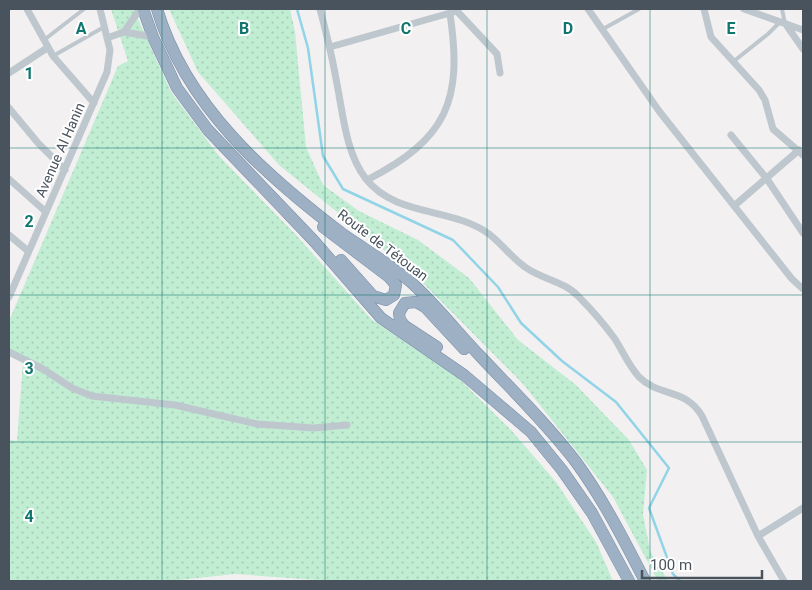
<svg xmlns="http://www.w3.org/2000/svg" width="812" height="590" font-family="Roboto,sans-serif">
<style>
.grass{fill:url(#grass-dots)}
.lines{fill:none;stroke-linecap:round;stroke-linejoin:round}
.stream{stroke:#91d4e8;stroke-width:2.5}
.trunk-casing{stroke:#768da8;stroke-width:12}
.service{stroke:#bfc7ce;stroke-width:4}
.minor{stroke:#bfc7ce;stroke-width:7}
.trunk{stroke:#9eb0c4;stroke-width:11}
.grid{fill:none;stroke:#0f766e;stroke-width:1;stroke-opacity:0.55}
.labels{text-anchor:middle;stroke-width:4;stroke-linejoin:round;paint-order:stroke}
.street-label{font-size:14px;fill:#49535d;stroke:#fff}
.grid-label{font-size:16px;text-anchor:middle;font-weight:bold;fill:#0f766e;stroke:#fff;stroke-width:4;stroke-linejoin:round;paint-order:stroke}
</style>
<defs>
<pattern id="grass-dots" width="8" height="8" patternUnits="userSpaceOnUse" patternTransform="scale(1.25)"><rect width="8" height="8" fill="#c1edd3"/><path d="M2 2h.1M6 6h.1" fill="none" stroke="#a7cdb8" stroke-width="1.8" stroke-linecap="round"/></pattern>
</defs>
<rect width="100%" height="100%" fill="#f2f0f0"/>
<path class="grass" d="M 111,9 L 136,9 L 138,19 L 171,92 L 219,156 L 296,235 L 371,319 L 458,378 L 511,430 L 556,482 L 596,542 L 613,581 L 331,581 L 235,574 L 170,581 L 9,581 L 9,440 L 17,441 L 23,362 L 9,352 L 9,321 L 118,66 L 128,61 Z
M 169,9 L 290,9 L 295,32 L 306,147 L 323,185 L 359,211 L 418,240 L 469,278 L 518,340 L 576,385 L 629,440 L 647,470 L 643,514 L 650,551 L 668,581 L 658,581 L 613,497 L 524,385 L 415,275 L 279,165 L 198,72 Z"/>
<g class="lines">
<path class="stream" d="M 297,9 L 308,48 L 323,156 L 343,189 L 453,240 L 498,287 L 521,323 L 562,361 L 616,402 L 669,468 L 649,508 L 673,574 L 680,581"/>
<g class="trunk-casing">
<path id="trunk" d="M 143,9 L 153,37 L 177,88 L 208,130 L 314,241 L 381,318 L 464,375 L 531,432 L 562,470 L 592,513 L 629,581
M 157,9 C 186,106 265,175 344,235 C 367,251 392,265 413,284 C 437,306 458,333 481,357 C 513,391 547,424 576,462 C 603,499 624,540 645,581
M 323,227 L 389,277 L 396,285 L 394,295 L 386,300 L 373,296 L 341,260
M 437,347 L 405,326 L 400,320 L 399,313 L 405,303 L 416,302 L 425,307 L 464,349"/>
</g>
<path class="service" d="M 782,9 L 785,24
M 603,29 L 639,9
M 44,40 L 84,9
M 53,56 L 104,27
M 734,61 L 768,34 L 779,23"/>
<path class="minor" d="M 27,9 L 53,56 L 94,103
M 320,9 C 326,32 332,55 336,79 C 343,112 345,152 366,179 C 396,217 452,207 489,234 C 502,244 512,258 525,267 C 541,279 564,281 578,296 C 591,309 604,324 615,339 C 623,352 629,366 639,377 C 659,397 686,388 702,416 L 758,536 L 784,581
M 455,9 L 497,54 L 500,73
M 588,9 L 659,111 L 792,279 L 803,289
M 704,9 L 711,37 L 759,90 L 765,100 L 773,129 L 803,155
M 744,9 L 803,30
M 787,26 L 803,49
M 124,32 L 140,9
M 107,38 L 124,32 L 153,37
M 330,47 L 457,11
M 9,73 L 47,48
M 9,108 L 38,143 L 65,170
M 731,135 L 767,179 L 803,233
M 9,179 L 46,212
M 367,180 C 447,139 463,101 450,14
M 734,206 L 799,150
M 9,235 L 28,251
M 9,297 L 107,72 L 110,50 L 100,9
M 9,352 L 43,369 L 72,388 L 92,396 L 175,405 L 257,424 L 314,428 L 347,425
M 758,536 L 803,508"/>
<use href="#trunk" class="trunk"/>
</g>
<path class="grid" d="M 162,9 L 162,581M 325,9 L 325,581M 487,9 L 487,581M 650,9 L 650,581M 9,148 L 803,148M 9,295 L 803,295M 9,442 L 803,442"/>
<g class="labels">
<g class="street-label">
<text transform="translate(60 150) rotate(-66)" y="5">Avenue Al Hanin</text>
<text transform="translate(383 245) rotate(37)" y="5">Route de Tétouan</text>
</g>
</g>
<g class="grid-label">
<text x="81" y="34">A</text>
<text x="244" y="34">B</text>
<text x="406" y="34">C</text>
<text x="568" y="34">D</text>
<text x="731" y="34">E</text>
<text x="29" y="79">1</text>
<text x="29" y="227">2</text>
<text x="29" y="374">3</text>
<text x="29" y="522">4</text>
</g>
<rect width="812" height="590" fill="none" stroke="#49535d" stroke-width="20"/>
<path d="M642 570v8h120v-8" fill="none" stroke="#49535d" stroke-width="2.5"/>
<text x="650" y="570" font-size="15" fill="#49535d" stroke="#ffffff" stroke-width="4" paint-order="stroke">100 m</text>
</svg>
